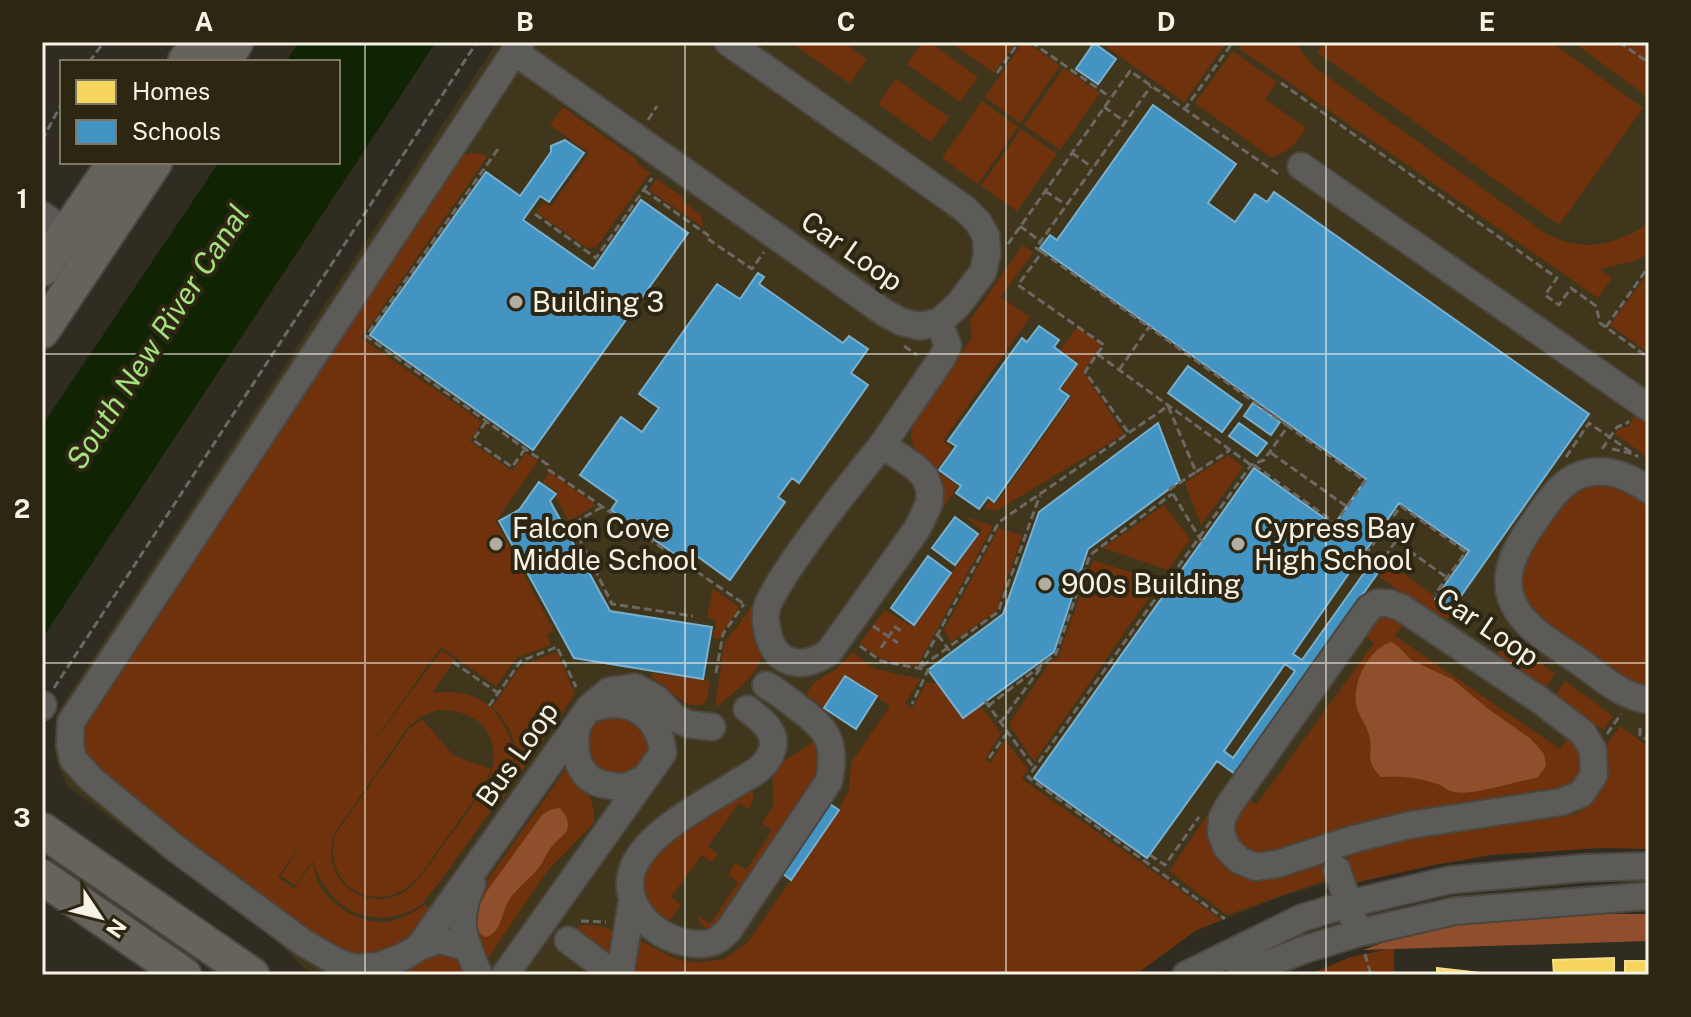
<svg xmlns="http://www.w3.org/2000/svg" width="1691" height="1017" font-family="'Public Sans',sans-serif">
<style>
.built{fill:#3f361c}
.green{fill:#70320c;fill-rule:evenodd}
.forest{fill:#8f4f2d}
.water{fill:#102303}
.homes{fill:#f6d55c;stroke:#f6de85;stroke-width:2}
.schools{fill:#4393c3;stroke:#79b0cd;stroke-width:2;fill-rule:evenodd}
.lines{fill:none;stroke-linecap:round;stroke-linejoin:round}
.minor-casing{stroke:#4b473e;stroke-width:30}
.major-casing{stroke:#4b473e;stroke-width:38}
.path{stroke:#6c6863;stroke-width:3;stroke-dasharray:8 4;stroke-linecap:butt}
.minor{stroke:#5d5b57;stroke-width:26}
.major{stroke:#66625c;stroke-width:34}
.grid{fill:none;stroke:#f6f2e5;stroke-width:2;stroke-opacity:0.55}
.poi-dot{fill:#b1ada0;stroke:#2d2612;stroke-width:3}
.labels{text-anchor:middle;stroke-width:8;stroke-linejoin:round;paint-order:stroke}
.street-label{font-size:28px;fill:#f6f2e5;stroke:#2d2612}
.poi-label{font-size:28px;fill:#f6f2e5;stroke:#2d2612;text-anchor:start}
.water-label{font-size:30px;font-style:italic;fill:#a4e080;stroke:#2d2612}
.neatline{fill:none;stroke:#f6f2e5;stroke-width:3}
.grid-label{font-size:26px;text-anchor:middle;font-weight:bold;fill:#f6f2e5}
</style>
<rect width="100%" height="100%" fill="#312c21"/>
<path class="built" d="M 497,42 L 1649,42 L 1649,841 L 1414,857 L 1283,896 L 1195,931 L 1135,975 L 311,975 L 270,934 L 67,786 L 59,768 L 54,750 L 56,714 Z"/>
<path class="green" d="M 799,42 L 843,42 L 867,59 L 850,84 L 796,46 Z
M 922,42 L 929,42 L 978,77 L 960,102 L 907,64 Z
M 950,42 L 1016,42 L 994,73 Z
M 1023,42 L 1027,42 L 1060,66 L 1020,123 L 985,97 Z
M 1100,42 L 1227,42 L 1184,102 Z
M 1243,42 L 1295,42 L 1314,67 L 1546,234 C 1577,248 1596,249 1628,235 C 1637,231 1643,229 1649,221 L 1649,252 L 1638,260 L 1600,269 L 1612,278 L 1598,298 L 1284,79 L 1239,49 Z
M 1324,42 L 1551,42 L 1643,108 L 1559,225 L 1317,52 Z
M 1573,42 L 1619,42 L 1632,51 L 1621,42 L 1649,42 L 1649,98 Z
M 1233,51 L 1277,82 L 1265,99 L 1306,128 C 1296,143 1288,154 1270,157 L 1195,103 Z
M 1064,68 L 1100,93 L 1060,150 L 1024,125 Z
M 896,79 L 949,117 L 931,142 L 878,104 Z
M 982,101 L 1018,127 L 978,184 L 942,158 Z
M 563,107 L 636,159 L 638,164 L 650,173 L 596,247 L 587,248 L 536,212 L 543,202 L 551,207 L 589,153 L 550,125 Z
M 1021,129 L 1057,154 L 1017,211 L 981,186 Z
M 471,153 L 483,154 L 487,157 L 361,338 L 482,422 L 470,441 L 512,471 L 526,453 L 538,461 L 496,521 L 554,631 L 547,635 L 551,645 L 516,658 L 496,686 L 441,647 L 357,765 L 442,650 L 455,660 L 432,693 C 456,690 483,694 498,716 C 510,732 517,752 512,773 C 509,789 494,806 484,820 C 464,848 444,877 422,904 C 417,907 411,911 405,913 C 396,917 384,918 374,917 C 341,913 323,891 313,861 L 295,885 L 281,876 L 306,838 L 278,877 L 294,888 L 313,863 C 314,868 315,876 317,881 C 328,904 359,924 385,922 C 399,921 414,912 425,905 L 434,910 L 407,946 L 366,961 L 331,950 L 114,785 L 82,752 L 83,730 L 158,613 L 463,155 ZM 438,710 C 485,709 505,742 487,785 L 419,879 C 412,886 404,894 393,897 C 368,905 340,890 333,865 C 329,854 332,844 334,834 L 408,727 L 422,716 Z
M 657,179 L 683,197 L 682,201 L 701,215 L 703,227 L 649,190 Z
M 1023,245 L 1033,252 L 1001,297 L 1030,317 L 943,441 L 952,448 L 936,471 L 958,486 L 936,518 C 931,500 928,482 922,465 C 915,446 908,443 912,421 L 972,338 L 970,320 Z
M 1649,272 L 1649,353 L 1610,325 Z
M 1077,327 L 1101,345 L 1083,372 L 1124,434 L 996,511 L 984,508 L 990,500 L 996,504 L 1072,396 L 1062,388 L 1079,363 L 1060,350 Z
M 1638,412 L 1649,420 L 1649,458 L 1615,434 L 1619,429 L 1628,427 Z
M 1228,455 L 1243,467 L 1201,525 L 1185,483 Z
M 549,472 L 596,505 L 569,521 L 556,497 L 559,493 L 543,482 Z
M 1604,481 L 1649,502 L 1649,687 L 1627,682 L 1542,622 L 1534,614 L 1523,596 L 1520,576 L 1522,553 L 1565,494 L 1583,484 Z
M 1164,505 L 1190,539 L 1168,570 L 1103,548 Z
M 965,517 L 993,526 L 917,666 L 881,659 L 860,643 L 885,610 L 913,627 L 982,530 Z
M 999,528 L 1022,536 L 996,611 L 951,642 L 944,630 Z
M 1093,560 L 1160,582 L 1034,762 L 1009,724 L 1049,663 L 1058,657 Z
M 1389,563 L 1434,596 L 1433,599 L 1452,612 L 1444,623 L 1379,576 Z
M 713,589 L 739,607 L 718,640 L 713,638 L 716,620 L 707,618 Z
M 763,591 C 763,609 767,646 760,661 C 753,679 731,694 717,707 L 716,701 L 724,644 Z
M 1384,613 L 1404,623 L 1395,636 L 1560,749 L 1571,734 L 1586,754 L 1582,785 L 1256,858 L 1243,851 L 1230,833 L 1245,797 L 1257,804 L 1374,643 L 1359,631 Z
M 1508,640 L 1555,674 L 1545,689 L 1497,654 Z
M 557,652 L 575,694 L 503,798 L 502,797 C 520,763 522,735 492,707 L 521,666 Z
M 852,652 L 875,669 L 920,679 L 905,703 L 912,709 L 927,682 L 938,684 L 980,705 L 1001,733 L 985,759 L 991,762 L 1005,740 L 1028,769 L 1022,779 L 1222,920 L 1195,931 L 1135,975 L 631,975 L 573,934 L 578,926 L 595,925 L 627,934 L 676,959 L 696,963 L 725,959 L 748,942 L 839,810 L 849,789 L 851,763 L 890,706 L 845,676 L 824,708 L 806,694 L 814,683 L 839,667 Z
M 652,673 L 710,681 L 707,700 L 702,705 L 690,705 L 685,703 L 651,677 Z
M 1565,681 L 1613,716 L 1603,730 L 1555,696 Z
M 604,716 L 635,717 C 653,748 659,753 627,776 L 596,770 L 586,751 L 589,730 L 595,722 Z
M 422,719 L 453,755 L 491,769 L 485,784 L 418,878 C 410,885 402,892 392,895 C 366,903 338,886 334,860 C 332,851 334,843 335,835 L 409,729 Z
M 1620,726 L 1649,747 L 1649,849 L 1600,848 L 1491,855 L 1434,865 L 1354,883 L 1345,866 L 1349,857 L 1359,847 L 1430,832 L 1576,814 C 1602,795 1614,780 1605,747 Z
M 815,741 C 824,755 821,767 815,781 L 714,926 L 706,929 L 700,923 L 699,917 L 710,924 L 738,882 L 728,875 L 735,863 L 746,870 L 772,830 L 762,823 L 773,806 L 773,774 L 783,761 Z
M 568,766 C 582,787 596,796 594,823 L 548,870 L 488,958 L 482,959 L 477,952 L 473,900 Z
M 748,789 L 753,792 L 753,800 L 749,810 L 739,803 L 708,846 L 718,854 L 712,862 L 702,855 L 671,897 L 681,905 L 667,925 L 644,899 L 639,867 L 655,848 Z
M 1214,806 C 1208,824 1207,837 1216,854 L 1314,861 L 1328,871 L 1331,878 L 1227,915 L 1169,871 Z
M 1394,948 L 1394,975 L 1307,975 L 1351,957 Z
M 437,950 L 460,957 L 467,975 L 393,975 L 402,972 Z"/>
<path class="forest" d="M 1391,642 L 1399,647 L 1411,660 L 1452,679 L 1487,708 L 1531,739 L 1544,754 L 1546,766 L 1537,778 C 1514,781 1475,796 1455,792 C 1449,792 1443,786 1438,784 C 1418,778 1402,775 1381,777 C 1361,756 1376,753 1368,732 C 1365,722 1357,714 1356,703 C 1353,681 1369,649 1391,642 Z
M 559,808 C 565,812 570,822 567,830 C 565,835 558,839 554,844 C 548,850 545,857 541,865 C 532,877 520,885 511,897 C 501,910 503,933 485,937 L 475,929 L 476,913 L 487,891 L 542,815 L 550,810 Z
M 1609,914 L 1649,914 L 1649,941 L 1363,950 C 1377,945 1391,939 1405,935 C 1470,917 1541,915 1609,914 Z"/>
<path class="water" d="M 299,42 L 436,42 L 42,639 L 42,426 L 219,162 L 338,162 L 338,62 L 286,62 Z"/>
<path class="homes" d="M 1614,958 L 1614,975 L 1554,975 L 1553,960 Z
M 1625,961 L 1649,961 L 1649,975 L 1625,975 Z
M 1437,968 L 1498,975 L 1437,975 Z"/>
<path class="schools" d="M 1094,43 L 1116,59 L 1098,84 L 1076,69 Z
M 1153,105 L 1236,164 L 1208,203 L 1235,222 L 1255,194 L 1267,202 L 1274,192 L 1589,414 L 1451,610 L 1435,599 L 1469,551 L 1399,503 L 1362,556 L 1380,570 L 1235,774 L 1217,761 L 1147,858 L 1034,778 L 1254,468 L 1334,525 L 1366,479 L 1040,248 L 1050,235 L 1057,240 ZM 1354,566 L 1364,573 L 1302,660 L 1293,654 ZM 1285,664 L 1295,671 L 1233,758 L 1224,751 Z
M 565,140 L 584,153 L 549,202 L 540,196 L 523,220 L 593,269 L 641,200 L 688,233 L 533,450 L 370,335 L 486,172 L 520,196 L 551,152 L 551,146 Z
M 758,273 L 764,277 L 759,284 L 843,343 L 849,336 L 868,349 L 851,373 L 868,385 L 799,483 L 792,478 L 778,497 L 785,502 L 730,580 L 694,554 L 688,563 L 611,510 L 617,501 L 580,475 L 621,417 L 642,432 L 659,408 L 639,394 L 717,284 L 740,299 Z
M 1039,326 L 1059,340 L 1054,347 L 1077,364 L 1059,389 L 1069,396 L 994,502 L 988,497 L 979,509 L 956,493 L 961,486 L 939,470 L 956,446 L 948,441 L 1022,338 L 1027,342 Z
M 1188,366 L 1242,405 L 1222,432 L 1168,393 Z
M 1253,403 L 1280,422 L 1271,435 L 1244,416 Z
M 1158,423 L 1180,481 L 1088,549 L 1054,652 L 963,718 L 928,670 L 1003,614 L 1039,512 Z
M 1239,423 L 1267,443 L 1257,456 L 1229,436 Z
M 539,482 L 556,494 L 550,501 L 610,611 L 712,627 L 703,679 L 574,658 L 499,521 L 519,510 Z
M 955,517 L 978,534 L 955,565 L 932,548 Z
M 928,556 L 951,573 L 914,625 L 891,608 Z
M 845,676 L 877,696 L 856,729 L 824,708 Z
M 830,804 L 839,810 L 791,880 L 782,873 Z"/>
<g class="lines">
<g class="minor-casing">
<path id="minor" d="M 515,52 L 885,313 L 902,322 L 920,326 L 939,322 L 958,305 L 983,272 L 987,254 L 986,236 L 978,222 L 965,209 L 728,42
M 1301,166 L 1649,408
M 42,215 L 81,244
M 882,445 L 914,466 L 925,477 L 930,491 L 929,504 L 917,529 L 829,652 C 801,672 772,664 767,628 C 765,620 765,612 768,604 C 778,582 793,562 807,542 C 831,509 856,477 882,445 Z
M 882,445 L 942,358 L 948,346 L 939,322
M 1649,490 C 1629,476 1604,466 1580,475 C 1562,482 1552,497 1541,512 C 1520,542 1494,576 1518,612 C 1532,633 1560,648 1580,662 C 1601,677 1623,697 1649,700
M 1377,603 L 1389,603 L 1402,608 L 1541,701 L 1583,733 L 1593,750 L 1594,775 L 1581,794 L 1561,802 L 1410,825 L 1354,839 L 1277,864 L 1256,867 L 1239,860 L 1227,848 L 1221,833 L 1222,818 L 1229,805 L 1369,608 Z
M 42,707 L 43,705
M 747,709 C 761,719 780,733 771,753 C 765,769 748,776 735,784 C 702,805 632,839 630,882 C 629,901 641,918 655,929 C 671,941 701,950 719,939 C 722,937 725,933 728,931 L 829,781 C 837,743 828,729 797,707 C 787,699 777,691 766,685
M 577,726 C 572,751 577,781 607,785 C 614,786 620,788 626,787 C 632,785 638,781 644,779
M 1337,870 L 1353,918
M 472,884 C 455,924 464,938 479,975
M 568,940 L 615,975
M 419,947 L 589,708 L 609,691 L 635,687 L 657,699 L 675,718 L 688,724 L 712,727
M 468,947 L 439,940 L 419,947 L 403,957 L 379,966 L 354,968 L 335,961 L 304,943 L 175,848 L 91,779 L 73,759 L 70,745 L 71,722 L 521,42
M 505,975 L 663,753 C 659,716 632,697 596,707
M 620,975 L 632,901
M 1186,975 L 1302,918 L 1348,904 L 1450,880 L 1583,868 L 1649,866
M 1240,975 L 1303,950 L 1358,933 L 1455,911 L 1649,896"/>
</g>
<g class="major-casing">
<path id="major" d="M 185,62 L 199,42
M 223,62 L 236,42
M 42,269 L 115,162
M 42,331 L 155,162
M 42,830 L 252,975
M 42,877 L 184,975"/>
</g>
<path class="path" d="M 1031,42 L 1110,97
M 1619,42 L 1649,63
M 89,62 L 104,42
M 997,73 L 1019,42
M 1281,83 L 1557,278 L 1545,295 L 1559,305 L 1571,288 L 1596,306 L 1600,323 L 1649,358
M 1104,107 L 1124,121
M 1184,110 L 1233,42
M 648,120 L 657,106
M 42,140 L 62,103
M 498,149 L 366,336 L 548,465 L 549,470 L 744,604
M 1072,153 L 1092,167
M 644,190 L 709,236
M 1045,191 L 1065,204
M 535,214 L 596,258 L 652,178
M 1020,226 L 1040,241
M 708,239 L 752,269 L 764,252
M 1008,244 L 1130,71 L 1278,174 L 1282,173
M 1042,252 L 1036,248 L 1151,86
M 1606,327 L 1649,266
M 904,346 L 917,355
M 1097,354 L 1104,345 L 1018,285 L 1042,252 L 1149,327
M 1119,370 L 1149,327 L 1288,426 L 1264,460 L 1251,465 L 1028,777 L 1225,919
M 486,422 L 473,440 L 512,467 L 525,449
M 1128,432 L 1085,372 L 1097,354 L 1251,465
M 1602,449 L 1617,427 L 1627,423 L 1629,421
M 1612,449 L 1634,454 L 1638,457
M 1271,453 L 1346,506
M 1566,457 L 1589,423 L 1631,452
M 1254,465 L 1335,523 L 1365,481 L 1288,426
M 1196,472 L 1230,450
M 602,507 L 572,524 L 612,604 L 693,616
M 1380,530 L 1449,579
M 1365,555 L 1401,506 L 1466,552 L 1435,594
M 1377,567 L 1396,541
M 873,626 L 898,643
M 938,635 L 951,653
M 1496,642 L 1503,632
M 860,646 L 881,661 L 928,670 L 912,704
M 881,648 L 895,627 L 901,631
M 453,662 L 498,693
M 922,666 L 998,612 L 1040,495
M 919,668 L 999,522 L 1168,406 L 1196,472 L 1170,489 L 1202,542
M 716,673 L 723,634 L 744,604
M 54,688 L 477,42
M 985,701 L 1034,768
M 489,706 L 521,661 L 557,647 L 576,687
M 988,706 L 1056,654 L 1090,555 L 1172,494
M 1000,723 L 1042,666
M 1640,728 L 1640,735 L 1649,741
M 1607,734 L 1621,714
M 989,758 L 1007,733
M 1150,855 L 1165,865 L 1199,817
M 581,921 L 606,922
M 1365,954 L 1371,975"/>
<use href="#minor" class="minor"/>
<use href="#major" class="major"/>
</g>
<path class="grid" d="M 365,42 L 365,975M 685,42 L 685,975M 1006,42 L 1006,975M 1326,42 L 1326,975M 42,354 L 1649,354M 42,663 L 1649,663"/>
<g class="poi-dot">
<circle cx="516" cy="302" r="8"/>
<circle cx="496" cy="544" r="8"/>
<circle cx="1238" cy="544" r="8"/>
<circle cx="1045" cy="584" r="8"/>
</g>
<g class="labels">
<g class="street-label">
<text transform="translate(852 251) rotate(35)" y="10">Car Loop</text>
<text transform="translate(1488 627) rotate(34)" y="10">Car Loop</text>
<text transform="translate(517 754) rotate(-55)" y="10">Bus Loop</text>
</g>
<g class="poi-label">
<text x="532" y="312">Building 3</text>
<text x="512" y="538">Falcon Cove<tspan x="512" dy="32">Middle School</tspan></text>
<text x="1254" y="538">Cypress Bay<tspan x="1254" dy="32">High School</tspan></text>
<text x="1061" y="594">900s Building</text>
</g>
<g class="water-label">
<text transform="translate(158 337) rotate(-57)" y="10">South New River Canal</text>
</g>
</g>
<rect width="1691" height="1017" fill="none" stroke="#2d2612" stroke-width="88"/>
<rect x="60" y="60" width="280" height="104" fill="#2d2612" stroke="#7d7866" stroke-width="2"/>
<rect x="76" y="80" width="40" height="24" fill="#f6d55c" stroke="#7d7866" stroke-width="2"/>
<text x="132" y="100" font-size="24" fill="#f6f2e5">Homes</text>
<rect x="76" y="120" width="40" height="24" fill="#4393c3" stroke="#7d7866" stroke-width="2"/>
<text x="132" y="140" font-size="24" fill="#f6f2e5">Schools</text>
<g transform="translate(100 917) rotate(125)" stroke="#2d2612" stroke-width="6" paint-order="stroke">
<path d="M0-6L14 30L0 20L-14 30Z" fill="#f6f2e5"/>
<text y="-12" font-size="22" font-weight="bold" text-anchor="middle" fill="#f6f2e5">N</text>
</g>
<rect x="44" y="44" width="1603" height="929" class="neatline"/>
<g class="grid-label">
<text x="204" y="31">A</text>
<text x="525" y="31">B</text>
<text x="846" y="31">C</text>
<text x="1166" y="31">D</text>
<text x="1487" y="31">E</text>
<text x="22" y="208">1</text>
<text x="22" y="518">2</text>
<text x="22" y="827">3</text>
</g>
</svg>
